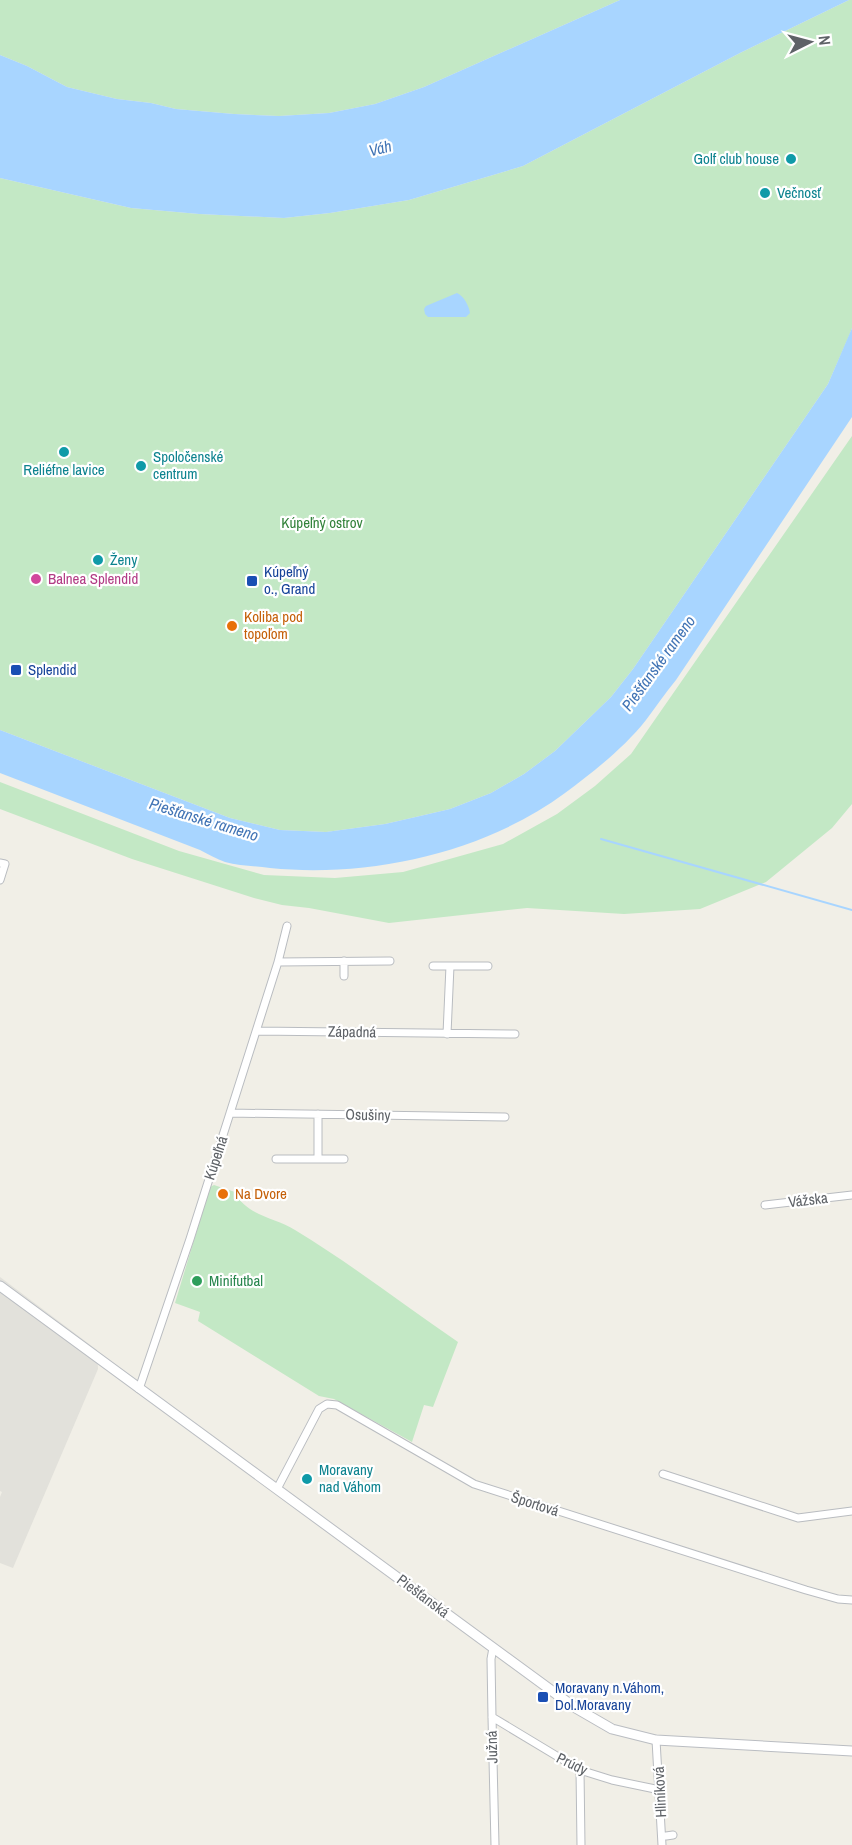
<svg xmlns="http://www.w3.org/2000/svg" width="852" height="1845" font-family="'Archivo Narrow',sans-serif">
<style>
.industrial{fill:#e2e1db}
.green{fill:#c3e8c5}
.water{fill:#a8d5ff}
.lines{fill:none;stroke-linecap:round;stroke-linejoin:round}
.stream{stroke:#a8d5ff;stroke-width:2}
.minor-casing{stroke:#b9bcc0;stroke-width:9}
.secondary-casing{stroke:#babdc2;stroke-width:11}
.minor{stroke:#fff;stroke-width:7}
.secondary{stroke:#fff;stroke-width:9}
.culture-dot{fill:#0f9aa8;stroke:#fff;stroke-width:2}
.hotel-dot{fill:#d1479c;stroke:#fff;stroke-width:2}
.transit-dot{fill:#1a4fb4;stroke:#fff;stroke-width:2}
.food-dot{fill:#e8710a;stroke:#fff;stroke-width:2}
.leisure-dot{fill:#2e9e5b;stroke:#fff;stroke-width:2}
.labels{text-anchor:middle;stroke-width:4.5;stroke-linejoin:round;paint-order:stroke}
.culture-label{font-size:15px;fill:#0d838f;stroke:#fff;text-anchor:start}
.park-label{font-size:15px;fill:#32823a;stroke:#fff}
.transit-label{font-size:15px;fill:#164399;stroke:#fff;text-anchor:start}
.hotel-label{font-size:15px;fill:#b23c85;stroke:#fff;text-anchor:start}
.food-label{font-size:15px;fill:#c56008;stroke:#fff;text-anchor:start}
.street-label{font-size:15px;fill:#5e6267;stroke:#fff}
.leisure-label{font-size:15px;fill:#27864d;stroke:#fff;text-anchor:start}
.water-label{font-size:16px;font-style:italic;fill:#4174b5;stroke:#fff}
</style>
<rect width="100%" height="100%" fill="#f1efe7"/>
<path class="industrial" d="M 0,1277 L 97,1350 L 98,1369 L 13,1568 L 0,1563 L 0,1497 L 2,1492 L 0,1491 Z"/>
<path class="green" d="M 0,0 L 620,0 L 424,87 L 375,104 L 329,113 L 279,116 L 234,114 L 176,109 L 151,103 L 117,99 L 67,87 L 27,66 L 0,55 Z
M 849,0 L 852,0 L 852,328 L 849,336 L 828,384 L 633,669 L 611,697 L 555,751 L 524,774 L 491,793 L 450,809 L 420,816 L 385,824 L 326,832 L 280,830 L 230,818 L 0,730 L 0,178 L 131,208 L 199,214 L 284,218 L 330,213 L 409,200 L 523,166 L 740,53 Z
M 852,436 L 852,804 L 832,828 L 766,882 L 700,909 L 624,914 L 527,908 L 389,923 L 309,908 L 282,905 L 254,898 L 132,859 L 0,809 L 0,782 L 179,851 L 264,875 L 335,878 L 403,872 L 503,844 L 557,814 L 595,786 L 631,754 Z
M 214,1185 L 235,1192 C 246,1216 275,1217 295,1230 C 351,1264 404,1305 458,1342 L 433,1407 L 424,1405 L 412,1442 L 334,1399 L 319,1396 L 198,1321 L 200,1312 L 175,1303 L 210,1187 Z"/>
<path class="water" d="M 620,0 L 849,0 L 740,53 L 523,166 L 409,200 L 330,213 L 284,218 L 199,214 L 131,208 L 0,178 L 0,55 L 27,66 L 67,87 L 117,99 L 151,103 L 176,109 L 234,114 L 279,116 L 329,113 L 375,104 L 424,87 Z
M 457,293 C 464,296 469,306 470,313 L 466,317 L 428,317 L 425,314 L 424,309 L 426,306 Z
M 852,328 L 852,417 L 676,680 C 665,693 656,707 646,720 C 624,748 593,772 565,793 C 484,853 369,878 270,868 C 256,866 239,866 225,862 C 217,859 208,854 200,850 L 0,773 L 0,730 L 230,818 L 280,830 L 326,832 L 385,824 L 420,816 L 450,809 L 491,793 L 524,774 L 555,751 L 611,697 L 633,669 L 828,384 Z"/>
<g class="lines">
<path class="stream" d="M 601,839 L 852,910"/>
<g class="minor-casing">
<path id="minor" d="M 0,863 L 5,864 L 0,880
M 278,962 L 390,961
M 433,966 L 450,966 L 447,1034
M 450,966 L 488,966
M 344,976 L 344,961
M 257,1031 L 515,1034
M 230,1113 L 505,1117
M 318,1158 L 318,1114
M 276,1159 L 344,1159
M 765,1205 L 852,1195
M 139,1389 L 190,1239 L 278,962 L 287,926
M 663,1474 L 798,1518 L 852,1511
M 277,1489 L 319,1409 L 327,1404 L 337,1405 L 474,1484 L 806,1590 L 838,1599 L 852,1600
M 493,1648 L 491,1659 L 492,1717 L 495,1845
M 492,1717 L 580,1770 L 612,1780 L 660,1790
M 656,1740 L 662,1845
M 580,1770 L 581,1845
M 666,1836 L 673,1835"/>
</g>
<g class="secondary-casing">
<path id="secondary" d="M 0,1286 L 574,1707 L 612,1729 L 656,1740 L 852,1751"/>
</g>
<use href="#minor" class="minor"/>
<use href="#secondary" class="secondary"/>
</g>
<g class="culture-dot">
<circle cx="791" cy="159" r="6"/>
<circle cx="765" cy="193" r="6"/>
<circle cx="64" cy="452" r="6"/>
<circle cx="141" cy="466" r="6"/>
<circle cx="98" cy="560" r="6"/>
<circle cx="307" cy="1479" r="6"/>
</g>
<circle class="hotel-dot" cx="36" cy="579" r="6"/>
<g class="transit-dot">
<rect x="246" y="575" width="12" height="12" rx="3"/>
<rect x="10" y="664" width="12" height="12" rx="3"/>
<rect x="537" y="1691" width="12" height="12" rx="3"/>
</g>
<g class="food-dot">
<circle cx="232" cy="626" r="6"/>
<circle cx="223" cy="1194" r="6"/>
</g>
<circle class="leisure-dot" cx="197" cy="1281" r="6"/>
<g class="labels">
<g class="culture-label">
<text x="779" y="164" text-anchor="end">Golf club house</text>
<text x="777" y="198">Večnosť</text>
<text x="153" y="462">Spoločenské<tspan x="153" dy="17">centrum</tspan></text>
<text x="64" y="475" text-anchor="middle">Reliéfne lavice</text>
<text x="110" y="565">Ženy</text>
<text x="319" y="1475">Moravany<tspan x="319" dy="17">nad Váhom</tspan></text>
</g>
<g class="park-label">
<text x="322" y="528">Kúpeľný ostrov</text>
</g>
<g class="transit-label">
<text x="264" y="577">Kúpeľný<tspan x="264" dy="17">o., Grand</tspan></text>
<text x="28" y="675">Splendid</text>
<text x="555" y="1693">Moravany n.Váhom,<tspan x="555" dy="17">Dol.Moravany</tspan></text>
</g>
<g class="hotel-label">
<text x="48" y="584">Balnea Splendid</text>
</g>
<g class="food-label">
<text x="244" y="622">Koliba pod<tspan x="244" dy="17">topoľom</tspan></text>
<text x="235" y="1199">Na Dvore</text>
</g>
<g class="street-label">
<text transform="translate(352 1032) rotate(1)" y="5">Západná</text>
<text transform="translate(368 1115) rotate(1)" y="5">Osušiny</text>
<text transform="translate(216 1158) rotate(-72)" y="5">Kúpeľná</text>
<text transform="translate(808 1200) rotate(-7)" y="5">Vážska</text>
<text transform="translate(535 1504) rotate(18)" y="5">Športová</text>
<text transform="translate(423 1596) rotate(37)" y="5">Piešťanská</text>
<text transform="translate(492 1747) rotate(-92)" y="5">Južná</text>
<text transform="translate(572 1764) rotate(26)" y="5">Prúdy</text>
<text transform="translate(660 1792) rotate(-93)" y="5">Hliníková</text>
</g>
<g class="leisure-label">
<text x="209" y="1286">Minifutbal</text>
</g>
<g class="water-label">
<text transform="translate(380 148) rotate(-14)" y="6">Váh</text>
<text transform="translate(658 663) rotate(-54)" y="6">Piešťanské rameno</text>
<text transform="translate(204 819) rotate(17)" y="6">Piešťanské rameno</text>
</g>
</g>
<g transform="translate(810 42) rotate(84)" stroke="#ffffff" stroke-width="4.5" paint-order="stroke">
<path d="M0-4.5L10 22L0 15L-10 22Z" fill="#5e6267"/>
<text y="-9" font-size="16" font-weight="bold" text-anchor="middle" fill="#5e6267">N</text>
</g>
</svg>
